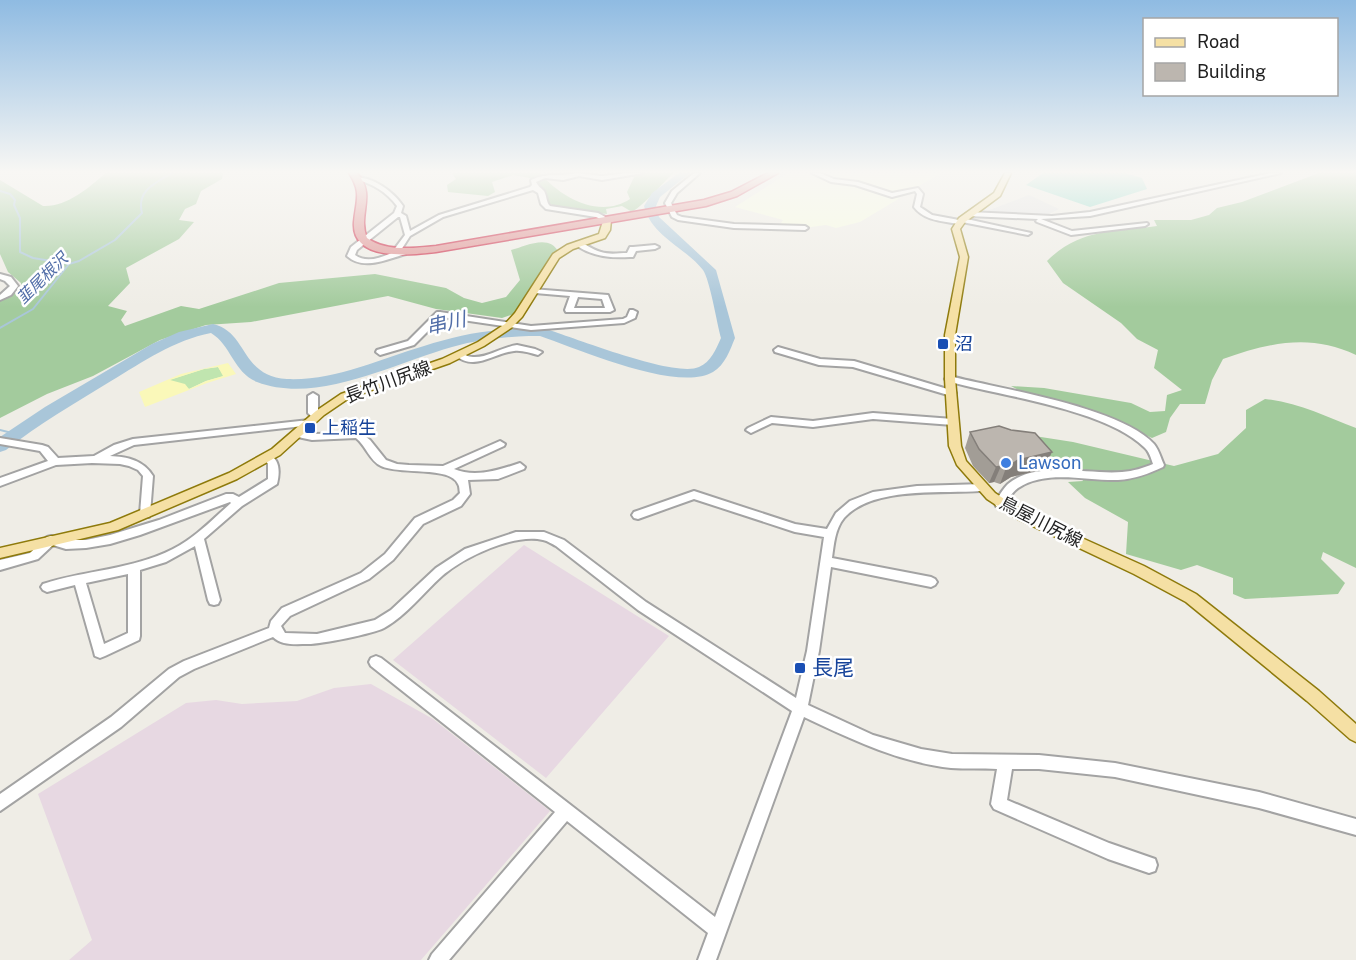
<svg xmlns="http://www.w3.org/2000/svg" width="1356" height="960" font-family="'Public Sans','Noto Sans JP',sans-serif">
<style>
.industrial{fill:#e7d8e2}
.education{fill:#f8fde1}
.grass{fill:#c0e5af}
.forest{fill:#a3cb9d}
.sand{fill:#faf8b9;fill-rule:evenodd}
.pitch{fill:#89d8c7}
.parking{fill:#e3e3e3}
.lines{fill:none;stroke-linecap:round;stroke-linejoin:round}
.stream{stroke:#a9c6d9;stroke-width:2}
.river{fill:#a9c6d9;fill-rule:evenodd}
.minor-casing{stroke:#a3a3a3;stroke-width:4}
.major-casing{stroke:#8e7a0b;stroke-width:3}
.highway-casing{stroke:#ce314c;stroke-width:3}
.minor{fill:#fff;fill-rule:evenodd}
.major{fill:#f5e0a4;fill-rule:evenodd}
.highway{fill:#e09394;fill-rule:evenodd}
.wall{fill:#a29d96}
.shaded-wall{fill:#847f7a}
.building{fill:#bcb6af;stroke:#847f7a;stroke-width:1.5}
.transit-dot{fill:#1a4fb4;stroke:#fff;stroke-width:2}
.shop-dot{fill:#3f7fe0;stroke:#fff;stroke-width:2}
.labels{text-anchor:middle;stroke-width:5;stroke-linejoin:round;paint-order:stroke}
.far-water-label{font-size:16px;font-style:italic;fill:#526ea8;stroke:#fff}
.transit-label{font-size:18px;fill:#164399;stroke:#fff;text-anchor:start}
.street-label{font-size:18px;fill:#1f1f1f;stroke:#fff}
.shop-label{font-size:18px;fill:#366cbe;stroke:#fff;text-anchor:start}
.water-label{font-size:20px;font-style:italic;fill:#526ea8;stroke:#fff}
.near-transit-label{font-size:21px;fill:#164399;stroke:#fff;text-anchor:start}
</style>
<rect width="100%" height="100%" fill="#efede6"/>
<path class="industrial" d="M 524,545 L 669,636 L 546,778 L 393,660 Z
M 371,684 L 433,719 L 550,811 L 421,960 L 69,960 L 92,940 L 38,794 L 186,703 L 216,700 L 242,704 L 297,701 L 334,688 Z"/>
<path class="education" d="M 788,173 L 807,173 L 832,183 L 857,185 L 900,198 L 860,222 L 836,228 L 826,225 L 804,228 L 779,226 L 783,220 L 735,207 Z
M 819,173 L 942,173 L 915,188 L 893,194 L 844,179 L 832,179 Z"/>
<path class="grass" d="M 218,367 L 224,376 L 206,381 L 189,389 L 169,380 L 204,369 Z"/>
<path class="forest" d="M 106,173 L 223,173 L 222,179 L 201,191 L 196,204 L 185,209 L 179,220 L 194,222 L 179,239 L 126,268 L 130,283 L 108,306 L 127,311 L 121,320 L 125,326 L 181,306 L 199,309 L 279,283 L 375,274 L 446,288 L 464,298 L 482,303 L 506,297 L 520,280 L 511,250 C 526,246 550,233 559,253 L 517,313 L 502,318 L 436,309 L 388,296 L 251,322 L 206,325 L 160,340 L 93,376 L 47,394 L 0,418 L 0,298 L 21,289 L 21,283 L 8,272 L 0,254 L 0,180 L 43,206 C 67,207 88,188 106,173 Z
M 452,173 L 540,173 C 561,198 600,219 630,199 L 627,192 L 636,173 L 673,173 C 661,185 646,203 632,212 L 622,206 L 606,209 L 607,214 L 554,207 L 536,191 L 536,186 L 530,178 L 513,175 L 492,182 L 495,192 L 488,196 L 448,192 L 447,185 L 456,179 Z
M 1319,173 L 1356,173 L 1356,355 C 1310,333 1269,343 1223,359 L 1212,380 L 1205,404 L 1180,404 L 1170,418 L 1166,432 L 1152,438 L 1090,410 L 1022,392 L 1011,386 L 1044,388 L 1131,403 L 1150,412 L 1165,411 L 1167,395 L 1182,390 L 1154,368 L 1158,350 L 1137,339 L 1121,323 L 1063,283 L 1047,261 C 1080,228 1115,232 1157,226 L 1154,220 L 1191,220 L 1209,215 L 1217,208 L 1242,202 Z
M 1265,399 C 1297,402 1327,417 1356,428 L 1356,568 L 1323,552 L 1321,559 L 1345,583 L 1338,594 L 1245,599 L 1233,594 L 1233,578 L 1197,565 L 1181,570 L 1126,554 L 1128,522 L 1085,498 L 1068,482 L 1083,481 L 1076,466 L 1043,458 L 1028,435 L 1073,442 L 1174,466 L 1218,454 L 1246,428 L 1246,410 Z"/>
<path class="sand" d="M 228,363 L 236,374 L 207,383 L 145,407 L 139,392 L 181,374 ZM 218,367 L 223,376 L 206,381 L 189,389 L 185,384 L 170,380 L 204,369 Z"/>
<path class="pitch" d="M 1043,173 L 1125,173 L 1142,178 L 1147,189 L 1090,207 L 1026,185 Z"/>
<path class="parking" d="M 1029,195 L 1059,209 L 1047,215 L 1031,216 L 987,211 Z"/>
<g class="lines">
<path class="stream" d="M 0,191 L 10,194 L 15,200 L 14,205 L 20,218 L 20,252 L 33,258 L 69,264
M 0,328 L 33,309 L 69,264 L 79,261 L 115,240 L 142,213 C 136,190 156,183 172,173
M 0,430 L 16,434"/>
<path class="river" d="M 679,173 L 690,173 L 660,197 L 656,206 L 659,217 L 716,270 L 735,338 C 730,350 725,365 713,372 C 678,393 578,349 540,336 L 529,336 C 503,337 477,340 452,347 C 395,363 317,405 257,382 C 234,373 231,345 211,333 C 174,340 143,362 111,381 C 75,403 39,424 6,450 L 0,452 L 0,437 L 45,407 L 152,344 L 179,332 L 213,324 C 248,332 240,376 287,379 C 335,381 379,359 424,346 C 449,338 474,332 500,330 C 515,328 532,325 546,329 C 575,338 675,378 699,367 C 711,362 716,349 721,338 C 717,324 710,280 703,270 C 685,247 652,237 644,206 L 652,193 Z"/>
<g class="minor-casing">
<path id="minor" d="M 576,173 L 602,176 L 628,173 L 643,173 L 602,180 L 579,176 L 563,180 L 545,178 L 536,182 C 539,187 540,187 544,191 C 547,196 546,202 550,206 L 598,213 L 609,219 L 609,221 L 605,221 L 596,217 L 546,209 L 541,204 L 538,193 L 533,190 L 443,217 L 410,236 L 401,250 L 406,250 L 406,254 C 387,259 364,271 347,256 L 351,247 L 394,213 L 397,206 C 387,192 371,183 355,179 L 355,177 C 373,177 393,191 403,206 L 401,213 L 406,216 L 410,231 L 439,215 L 530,187 L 532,185 L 531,180 C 548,172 559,177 576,173 ZM 398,217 L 400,217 L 405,235 L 393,251 L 394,252 C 382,257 367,264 355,255 L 357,250 Z
M 694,173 L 700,173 L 677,193 L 671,203 L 677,215 L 682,217 L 734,224 L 805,226 L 808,228 L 805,230 L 734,228 L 678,220 L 672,217 L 665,203 L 672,191 Z
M 812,173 L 820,173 L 834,179 L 858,182 L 892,193 L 918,188 L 923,194 L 920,207 L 932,215 L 959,220 L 962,218 L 1031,233 L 1028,235 L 962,222 L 959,224 C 942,221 925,221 914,207 L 917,194 L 915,191 L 892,197 L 855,185 L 831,182 Z
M 1271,173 L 1281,173 L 1090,216 L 1041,219 L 1072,231 L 1147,223 L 1148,224 L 1145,226 L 1071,235 L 1037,222 L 1036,221 L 1038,219 L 969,216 L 966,214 L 969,212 L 1052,216 L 1090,212 Z
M 577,242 C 586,243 592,250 601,252 C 610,255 619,253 627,253 L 630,247 L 633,247 L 655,245 L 659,247 L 655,249 L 636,251 L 633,257 L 630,257 C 610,258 595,257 577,246 Z
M 0,274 L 11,277 L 18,286 L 11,295 L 0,300 L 0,295 L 10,286 L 5,281 L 0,279 Z
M 532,289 L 608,295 L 614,310 L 610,312 L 566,312 L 565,310 L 570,296 L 535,293 L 531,291 ZM 578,297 L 602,299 L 605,308 L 574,308 Z
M 630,310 L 633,310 L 637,312 L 635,318 L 624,323 L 531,330 L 442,317 L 414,345 L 380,355 L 376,352 L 377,350 L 408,341 L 437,312 L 440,312 L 531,326 L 623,319 L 627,317 Z
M 517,345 L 535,349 L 542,352 L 538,355 C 530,353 522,350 514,351 C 493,353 475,372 455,355 L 459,352 C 464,354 468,357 473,357 C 488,358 502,347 517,345 Z
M 778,347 L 820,359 L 854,361 L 954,391 L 956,393 L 954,395 L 948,395 L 853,367 L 819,365 L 775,352 L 774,350 Z
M 950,376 C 1000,389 1120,407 1154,444 C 1159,450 1161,459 1164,465 L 1163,467 C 1148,474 1135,479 1118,480 C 1087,481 1046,469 1018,488 C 1012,492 1008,500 1004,506 L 996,506 L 995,503 C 998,497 1003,489 1008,484 C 1036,460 1089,475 1122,472 C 1134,471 1143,468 1153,464 C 1151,458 1149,451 1144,447 C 1105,409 1001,396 947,381 L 945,379 L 947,377 Z
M 313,393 L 318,396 L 318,412 L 321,416 L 316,419 L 313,418 L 308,413 L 308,396 Z
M 873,413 L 953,419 L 958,422 L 953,425 L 873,419 L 813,427 L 772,423 L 751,433 L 746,430 L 748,428 L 771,417 L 813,421 Z
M 309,420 L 314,423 L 312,425 L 134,445 L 110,456 C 128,457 143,460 153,476 L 150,514 L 149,517 L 141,517 L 140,514 L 143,476 L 138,470 L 129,466 L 120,464 L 92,463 L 56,465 L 0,486 L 0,478 L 48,461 L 40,451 L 0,444 L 0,438 L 42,445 L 48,447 L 58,458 L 94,456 L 114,445 L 133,439 Z
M 296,431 L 312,434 L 361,433 L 370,440 L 386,460 L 397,464 L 409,465 L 443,466 L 500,441 L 505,444 L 504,446 L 454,469 C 475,478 499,470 520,463 L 525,467 L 524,469 L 498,479 L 468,480 L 470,494 L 461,506 L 423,524 L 393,560 L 369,579 L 290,616 L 281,626 L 285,633 L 317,634 L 375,620 L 391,610 L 436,568 L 465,549 L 516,532 L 544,532 L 564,540 L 646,602 L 796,698 L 807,651 L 824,537 L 795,532 L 694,499 L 638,519 L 634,518 L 632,515 L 634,512 L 694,491 L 795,524 L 827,529 L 836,513 L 850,501 L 873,492 L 917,486 L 984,484 L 985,487 L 980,491 C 941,494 873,486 844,518 C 835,529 834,544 832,558 L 931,577 L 935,579 L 937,582 L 935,585 L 931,587 L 831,567 L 819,651 L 808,705 L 873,735 L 921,749 L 952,754 L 1039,755 L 1115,763 L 1259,792 L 1356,819 L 1356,835 L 1259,808 L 1115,777 L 1039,769 L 1012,769 L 1007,800 L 1109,843 L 1155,859 L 1157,865 L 1155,871 L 1149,873 L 1108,859 L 994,809 L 991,804 L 997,769 C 982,768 966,769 951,768 C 898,762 851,739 804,717 L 716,960 L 698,960 L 708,933 L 567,821 L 449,960 L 429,960 L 432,954 L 555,812 L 371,666 L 369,662 L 371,658 L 376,656 L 381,658 L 715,917 L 792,711 L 638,610 L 556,546 C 552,544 548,541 543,540 C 514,533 464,557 442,576 C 423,593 407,615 384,628 C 372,634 322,644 308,644 C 296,644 282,646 273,637 L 194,669 L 179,677 L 121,727 L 0,811 L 0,794 L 111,717 L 169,669 L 184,661 L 269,628 L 271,621 L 282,608 L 361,573 L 385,554 L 415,518 L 453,500 L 460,493 C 459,490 460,487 458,484 C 451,466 399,475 381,466 C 370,461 366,446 356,438 L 312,440 L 293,436 L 291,434 L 293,432 Z
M 268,454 C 280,459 280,472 277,484 L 242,506 L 204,539 L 220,600 L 218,604 L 214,605 L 210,604 L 208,600 L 195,546 L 166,562 L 140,570 L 140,636 L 139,640 L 105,656 L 100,658 L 95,656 L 94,652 L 75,585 L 47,592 L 43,590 L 41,587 L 43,584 C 85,570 132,570 173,549 C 195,538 213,519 231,503 L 230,502 L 140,535 L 110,544 L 86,548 L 66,549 L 53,545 L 38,559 L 0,570 L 0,560 L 30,553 L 47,537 L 51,536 L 66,540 L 86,540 L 110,535 L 159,520 L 226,494 L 233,494 L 239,497 L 268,479 L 268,464 L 263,457 ZM 128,574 L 128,633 L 104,644 L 86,583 Z"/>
</g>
<g class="major-casing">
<path id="major" d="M 1005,173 L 1011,173 L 1000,196 L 965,222 L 960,229 L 968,257 L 955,335 L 955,379 L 961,446 L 966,461 L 995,493 L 1024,512 L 1144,566 L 1196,594 L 1319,691 L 1356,724 L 1356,742 L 1350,739 L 1307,701 L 1186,602 L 1134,574 L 1016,518 L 987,499 L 957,465 L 949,446 L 945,379 L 945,335 L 960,257 L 952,229 L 959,218 L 994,193 Z
M 604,218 L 611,220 L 610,230 L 605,238 L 573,249 L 559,258 L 522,317 L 511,328 L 484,346 L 450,363 L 349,398 L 324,415 L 280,455 L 237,479 L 118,530 L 0,558 L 0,548 L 110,523 L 229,473 L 272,449 L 316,411 L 341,394 L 442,359 L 478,342 L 505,324 L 515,313 L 553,254 L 567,245 L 599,234 Z"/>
</g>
<g class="highway-casing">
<path id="highway" d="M 349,173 L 357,173 C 377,196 357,214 367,238 C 386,252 414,248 436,246 L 704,200 L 731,192 L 768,173 L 778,173 L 737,196 L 706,206 L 436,252 C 411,255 351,262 354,222 C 356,200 362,193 349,173 Z"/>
</g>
<use href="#minor" class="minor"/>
<use href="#major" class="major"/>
<use href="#highway" class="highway"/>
</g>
<path class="wall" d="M 970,432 L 1044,469 L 1011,477 L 1000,484 L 994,482 L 989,483 L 973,466 L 965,448 Z"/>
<path class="shaded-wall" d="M 1052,452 L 1044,469 L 1011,477 L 1000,484 L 1006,468 L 1018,460 Z
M 1001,466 L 994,482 L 989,483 L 996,467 Z"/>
<path class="building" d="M 999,426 L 1011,430 L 1035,433 L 1052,452 L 1018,460 L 1006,468 L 1001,466 L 996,467 L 979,449 L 970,432 Z"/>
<linearGradient id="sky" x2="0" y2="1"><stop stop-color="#8fbbe2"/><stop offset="0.56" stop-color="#f8f7f4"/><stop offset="1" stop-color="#f8f7f4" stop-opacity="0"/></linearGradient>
<rect width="1356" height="307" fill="url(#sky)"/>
<g class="transit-dot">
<rect x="937" y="338" width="12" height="12" rx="3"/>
<rect x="304" y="422" width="12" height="12" rx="3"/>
<rect x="794" y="662" width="12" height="12" rx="3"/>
</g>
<circle class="shop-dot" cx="1006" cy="463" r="6"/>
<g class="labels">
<g class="far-water-label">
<text transform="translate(42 278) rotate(-45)" y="6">韮尾根沢</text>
</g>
<g class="transit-label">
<text x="955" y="350">沼</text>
<text x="322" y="434">上稲生</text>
</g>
<g class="street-label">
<text transform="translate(388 382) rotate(-20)" y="6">長竹川尻線</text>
<text transform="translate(1041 522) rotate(27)" y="6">鳥屋川尻線</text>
</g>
<g class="shop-label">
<text x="1018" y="469">Lawson</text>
</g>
<g class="water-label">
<text transform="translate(446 323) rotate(-13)" y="7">串川</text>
</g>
<g class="near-transit-label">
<text x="812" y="675">長尾</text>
</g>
</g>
<rect x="1143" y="18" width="195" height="78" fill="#ffffff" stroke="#a5a5a5" stroke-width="1.5"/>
<rect x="1155" y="38" width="30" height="9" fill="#f5e0a4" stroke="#a5a5a5" stroke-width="1.5"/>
<text x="1197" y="48" font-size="18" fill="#1f1f1f">Road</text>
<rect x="1155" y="63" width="30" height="18" fill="#bcb6af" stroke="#a5a5a5" stroke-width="1.5"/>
<text x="1197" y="78" font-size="18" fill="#1f1f1f">Building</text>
</svg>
